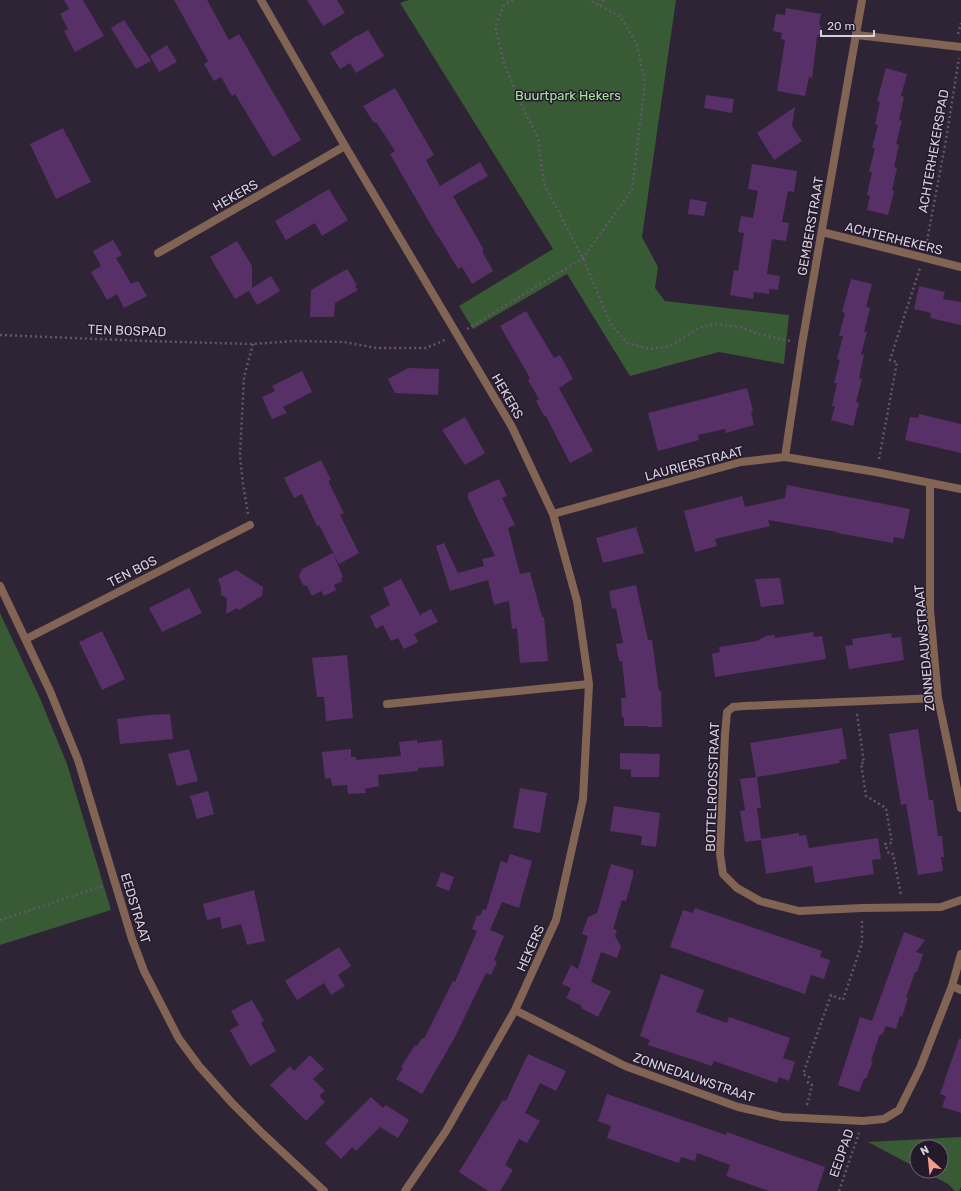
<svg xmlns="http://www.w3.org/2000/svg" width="961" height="1191" font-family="Rubik,sans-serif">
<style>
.green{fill:#385a34}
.building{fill:#583068}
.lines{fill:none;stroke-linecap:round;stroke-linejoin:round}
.path{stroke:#625869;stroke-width:2.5;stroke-dasharray:2 3;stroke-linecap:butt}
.minor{stroke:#816453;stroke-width:8}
.labels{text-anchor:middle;stroke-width:3;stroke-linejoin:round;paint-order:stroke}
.park-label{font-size:13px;fill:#a0e796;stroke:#251a2c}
.street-label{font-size:13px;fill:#d7d0dc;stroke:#251a2c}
</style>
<rect width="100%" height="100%" fill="#2f2336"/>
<path class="green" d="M 409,0 L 676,0 L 642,237 L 658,267 L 655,288 L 665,301 L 789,315 L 784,364 L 719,352 L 630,376 L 567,274 L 473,329 L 459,306 L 553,249 L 400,3 Z
M 0,613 L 39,696 L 67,764 L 111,910 L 0,945 Z
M 961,1137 L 961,1187 L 959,1191 L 955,1191 L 948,1184 L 923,1171 L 941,1171 L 941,1147 L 917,1147 L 917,1168 L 868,1142 Z"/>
<path class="building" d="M 64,0 L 83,0 L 104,36 L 75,52 L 64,31 L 68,29 L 60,14 L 69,9 Z
M 174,0 L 207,0 L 229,40 L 239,34 L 301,140 L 273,157 L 235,94 L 232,96 L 221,77 L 214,81 L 204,64 L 208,61 Z
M 307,0 L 337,0 L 345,13 L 323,26 Z
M 786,8 L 821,14 L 819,23 L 821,27 L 820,34 L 817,37 L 812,78 L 809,77 L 805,96 L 777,91 L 785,40 L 781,39 L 782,33 L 773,31 L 776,14 L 785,15 Z
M 124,20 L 151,61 L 136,69 L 111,28 Z
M 368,30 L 384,56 L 356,73 L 350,63 L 340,69 L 330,53 L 358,35 L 358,36 Z
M 167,45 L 177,62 L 159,72 L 150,56 Z
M 886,68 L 907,74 L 901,96 L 904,97 L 899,120 L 902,121 L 896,144 L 899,145 L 894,167 L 897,168 L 892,190 L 894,191 L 888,215 L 867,210 L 870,196 L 867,195 L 872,172 L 869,172 L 875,148 L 872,148 L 878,125 L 875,124 L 880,102 L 877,101 Z
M 395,88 L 434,155 L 426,160 L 440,186 L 480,162 L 488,176 L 453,196 L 484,250 L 482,251 L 493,271 L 472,284 L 462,267 L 458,269 L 439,237 L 438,237 L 390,154 L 395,151 L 376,122 L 374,123 L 363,106 Z
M 706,95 L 734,99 L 732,113 L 704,108 Z
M 795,107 L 792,126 L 802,141 L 774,160 L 757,133 Z
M 63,128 L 67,137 L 68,137 L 91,182 L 56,199 L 30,144 Z
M 752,164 L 797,171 L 794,192 L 788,191 L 782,222 L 789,223 L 786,241 L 772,239 L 767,274 L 780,276 L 778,290 L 769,289 L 769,294 L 754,292 L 753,299 L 730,295 L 734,270 L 738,271 L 744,233 L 738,232 L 741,216 L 753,218 L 758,191 L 748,189 Z
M 329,189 L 348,220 L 322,236 L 315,223 L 286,240 L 275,221 Z
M 690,199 L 707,202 L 704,216 L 688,214 Z
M 113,240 L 122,255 L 116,258 L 131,284 L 138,281 L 147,296 L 124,308 L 117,294 L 107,300 L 91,272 L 101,266 L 93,251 Z
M 237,241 L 252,266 L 252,288 L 271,276 L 280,291 L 257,305 L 249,291 L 235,299 L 210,257 Z
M 347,269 L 357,285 L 355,286 L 358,290 L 335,303 L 334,317 L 310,317 L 311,290 Z
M 851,279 L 872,284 L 866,307 L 870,308 L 864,332 L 867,332 L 861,354 L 864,355 L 859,378 L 862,379 L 856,402 L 859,403 L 853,426 L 831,420 L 835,407 L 832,406 L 837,383 L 834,383 L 840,360 L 837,359 L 843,336 L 839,336 L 845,313 L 842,312 Z
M 919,286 L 945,292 L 943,299 L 961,302 L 961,325 L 930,318 L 931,313 L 914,309 Z
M 526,311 L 554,358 L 560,355 L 573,379 L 559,388 L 593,451 L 570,463 L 546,416 L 544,416 L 536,401 L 539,399 L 528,380 L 530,378 L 500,326 Z
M 408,368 L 439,369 L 438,395 L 395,393 L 388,379 Z
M 302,371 L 312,392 L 283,407 L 287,413 L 272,419 L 262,397 L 275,391 L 272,386 Z
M 747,388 L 753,411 L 751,412 L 754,425 L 726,433 L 725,429 L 698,435 L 699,440 L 658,451 L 648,413 Z
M 919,414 L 961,424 L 961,453 L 905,440 L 910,417 L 918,418 Z
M 465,417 L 485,453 L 465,465 L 442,430 Z
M 321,460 L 331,480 L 328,481 L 344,513 L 340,515 L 359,553 L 339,564 L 319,525 L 317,526 L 302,494 L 294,498 L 284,478 Z
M 499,479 L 507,496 L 502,498 L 515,525 L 508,528 L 520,574 L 530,572 L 542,617 L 544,617 L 548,661 L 520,663 L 517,628 L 512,629 L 509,601 L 494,605 L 488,580 L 450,591 L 436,546 L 444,543 L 458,573 L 484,566 L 482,559 L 495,556 L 468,498 L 468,493 Z
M 787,485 L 910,509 L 904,539 L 894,537 L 893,543 L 837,533 L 837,532 L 768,520 L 770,526 L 715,539 L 717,546 L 695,552 L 684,511 L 742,496 L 745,507 L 785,498 Z
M 636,527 L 644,553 L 603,563 L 596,538 Z
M 333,553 L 343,577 L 341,579 L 342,581 L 334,585 L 336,590 L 324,596 L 321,591 L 312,596 L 307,586 L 303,585 L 299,576 L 302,569 Z
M 236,570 L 263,587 L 262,596 L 239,610 L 237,608 L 226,614 L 227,598 L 221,595 L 221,588 L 218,579 Z
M 780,578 L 784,604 L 761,607 L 755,579 Z
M 401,579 L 421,617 L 421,614 L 431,609 L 438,622 L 414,634 L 418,642 L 404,649 L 398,638 L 391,641 L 383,625 L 376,629 L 370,616 L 390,605 L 383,588 Z
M 636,585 L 648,640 L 652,640 L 659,691 L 661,691 L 662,727 L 648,727 L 648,726 L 624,726 L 624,717 L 622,717 L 621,698 L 626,698 L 622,661 L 619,661 L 616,644 L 623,643 L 616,608 L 612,609 L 609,591 Z
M 189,588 L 202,613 L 162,632 L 149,608 Z
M 102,631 L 125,679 L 102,690 L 79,642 Z
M 813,632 L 814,637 L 822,636 L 826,659 L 715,677 L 712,654 L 720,652 L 719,647 L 757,641 L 766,636 L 774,635 L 775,638 Z
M 891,633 L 892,638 L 901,637 L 904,660 L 849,669 L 845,646 L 853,645 L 852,639 Z
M 347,655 L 353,718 L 326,721 L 324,697 L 317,697 L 312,658 Z
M 170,714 L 173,739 L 120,744 L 117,719 L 150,715 Z
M 842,728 L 847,759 L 839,760 L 840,763 L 757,777 L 761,808 L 757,808 L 761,839 L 799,833 L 799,836 L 806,835 L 809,848 L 878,838 L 881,859 L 872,860 L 874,874 L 815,883 L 812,866 L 766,874 L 761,840 L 745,842 L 740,811 L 745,810 L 740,779 L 756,777 L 750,743 Z
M 918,729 L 929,800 L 933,800 L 938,836 L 942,836 L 944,857 L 941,857 L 943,871 L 918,875 L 906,804 L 901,805 L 889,734 Z
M 417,740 L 417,743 L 442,740 L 444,766 L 418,768 L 418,771 L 378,775 L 379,786 L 365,789 L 366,793 L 348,794 L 347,785 L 332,786 L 331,778 L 325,779 L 322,752 L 351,749 L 351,757 L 356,757 L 356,760 L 401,756 L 399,742 Z
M 189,749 L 198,781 L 177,786 L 168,754 Z
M 620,753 L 660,754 L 659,777 L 631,777 L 631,770 L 620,769 Z
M 520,788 L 547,793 L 540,833 L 513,828 Z
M 208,791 L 214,814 L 197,819 L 190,796 Z
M 614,806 L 660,813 L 656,847 L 641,845 L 642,836 L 610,831 Z
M 510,854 L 532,861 L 519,908 L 502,902 L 490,930 L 504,936 L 494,960 L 497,962 L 491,975 L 486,973 L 454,1039 L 422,1094 L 396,1079 L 403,1068 L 401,1067 L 415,1045 L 417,1046 L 422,1038 L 424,1039 L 453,981 L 455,982 L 477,931 L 472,929 L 477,915 L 480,916 L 483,909 L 486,910 L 501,861 L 507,863 Z
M 611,864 L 633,870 L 633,876 L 626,901 L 622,900 L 613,929 L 617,930 L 615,936 L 621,946 L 617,958 L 601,952 L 591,982 L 611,991 L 598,1017 L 581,1008 L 582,1006 L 566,998 L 571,988 L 562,984 L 571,965 L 578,969 L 588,936 L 582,934 L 588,917 L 597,913 Z
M 441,872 L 454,877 L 449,891 L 436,886 Z
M 254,890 L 265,941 L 247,945 L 241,924 L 222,929 L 220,917 L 207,920 L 203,904 Z
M 695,908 L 822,951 L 820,957 L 830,960 L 824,979 L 811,975 L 805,994 L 670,947 L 683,910 L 693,913 Z
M 904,932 L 925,940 L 916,952 L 923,954 L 917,972 L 915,972 L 906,998 L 908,998 L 902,1017 L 900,1016 L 896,1029 L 886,1026 L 882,1035 L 880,1034 L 871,1060 L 873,1061 L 866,1079 L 864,1078 L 859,1092 L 838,1085 L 860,1017 L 872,1021 Z
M 339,947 L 351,966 L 338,975 L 345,986 L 331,995 L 324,983 L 297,1000 L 285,981 Z
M 661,974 L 704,990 L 696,1012 L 727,1023 L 729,1017 L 790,1038 L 783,1058 L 795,1062 L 789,1081 L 779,1077 L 777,1083 L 714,1061 L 712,1066 L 648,1045 L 650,1040 L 640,1036 Z
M 252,1000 L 264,1021 L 261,1023 L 276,1051 L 250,1066 L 230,1030 L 239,1025 L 231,1011 Z
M 959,1039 L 961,1039 L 961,1113 L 942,1107 L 946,1096 L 940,1094 Z
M 528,1054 L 566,1071 L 556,1091 L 540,1083 L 525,1113 L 540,1121 L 527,1143 L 519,1139 L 505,1165 L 513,1170 L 500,1191 L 488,1191 L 459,1172 L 503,1100 L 506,1101 Z
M 310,1055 L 324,1069 L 313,1079 L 325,1091 L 319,1096 L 325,1102 L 306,1121 L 270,1085 L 290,1066 L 294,1071 Z
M 607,1094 L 726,1135 L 727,1132 L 825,1167 L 817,1191 L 769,1191 L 726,1176 L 730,1165 L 697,1153 L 695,1161 L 681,1157 L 679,1163 L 607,1138 L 611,1126 L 598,1121 Z
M 371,1097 L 383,1108 L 386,1105 L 409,1120 L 398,1138 L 380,1127 L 356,1151 L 352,1147 L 341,1159 L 325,1143 Z"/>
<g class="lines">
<path class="path" d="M 513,0 L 504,5 L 495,27 L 504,63 L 521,104 L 538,138 L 544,184 L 583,258 L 610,323 L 627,343 L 650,349 L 670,346 L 699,328 L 715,324 L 740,327 L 755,333 L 790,341
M 600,6 L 604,0
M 958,34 L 961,23
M 926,246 L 946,140 L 959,58
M 467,329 L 583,258 L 632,190 L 645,83 L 637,45 L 621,17 L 589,0
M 0,335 L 145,341 L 253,344 L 294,341 L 344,342 L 376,348 L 426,348 L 445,340
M 879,459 L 897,362 L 890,360 L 920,268
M 248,514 L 243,484 L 240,456 L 244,377 L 253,344
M 857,714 L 864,763 L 861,763 L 866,796 L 886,808 L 892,843 L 885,844 L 889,854 L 893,854 L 901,895
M 0,920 L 103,886
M 807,1105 L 812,1085 L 808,1083 L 809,1077 L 803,1074 L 831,995 L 843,1000 L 862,943 L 862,921
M 839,1191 L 859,1133"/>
<path class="minor" d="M 261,0 L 345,146 L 512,427 L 553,514 L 577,601 L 589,684 L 583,799 L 556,920 L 515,1010 L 446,1131 L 405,1191
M 857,35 L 961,47
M 822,232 L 961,267
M 158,253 L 345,146
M 785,457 L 802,344 L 862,0
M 930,483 L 930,610 L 938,698 L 961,808
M 553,514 L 741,462 L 785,457 L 876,472 L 961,489
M 0,586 L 50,691 L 78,760 L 132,939 L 144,971 L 179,1039 L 199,1066 L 232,1103 L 263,1134 L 324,1191
M 26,639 L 250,525
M 938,698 L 744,706 L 733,707 L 727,712 L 725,734 L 720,854 L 723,874 L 737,888 L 760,901 L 799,911 L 862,908 L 941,907 L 961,900
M 387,704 L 589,684
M 952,986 L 961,990
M 515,1010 L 625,1066 L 738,1107 L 782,1117 L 863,1121 L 884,1119 L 899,1110 L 920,1068 L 952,986 L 961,954"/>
</g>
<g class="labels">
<g class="park-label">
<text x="568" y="100">Buurtpark Hekers</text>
</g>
<g class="street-label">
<text transform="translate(933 151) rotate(-80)" y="5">ACHTERHEKERSPAD</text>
<text transform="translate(235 195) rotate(-30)" y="5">HEKERS</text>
<text transform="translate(810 226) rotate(-80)" y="5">GEMBERSTRAAT</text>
<text transform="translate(894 238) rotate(14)" y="5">ACHTERHEKERS</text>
<text transform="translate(127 330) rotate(2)" y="5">TEN BOSPAD</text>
<text transform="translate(508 396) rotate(60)" y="5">HEKERS</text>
<text transform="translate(694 463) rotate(-15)" y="5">LAURIERSTRAAT</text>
<text transform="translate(132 571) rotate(-27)" y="5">TEN BOS</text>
<text transform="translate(924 648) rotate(-95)" y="5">ZONNEDAUWSTRAAT</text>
<text transform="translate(712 787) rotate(-88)" y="5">BOTTELROOSSTRAAT</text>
<text transform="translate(136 908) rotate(73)" y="5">EEDSTRAAT</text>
<text transform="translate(530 948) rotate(-66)" y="5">HEKERS</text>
<text transform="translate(694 1077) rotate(19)" y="5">ZONNEDAUWSTRAAT</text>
<text transform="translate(841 1153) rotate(-71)" y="5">EEDPAD</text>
</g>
</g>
<g transform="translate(929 1159) rotate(333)"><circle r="19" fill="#251a2c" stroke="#6c6372"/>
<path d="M0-3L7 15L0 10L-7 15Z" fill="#f49d8b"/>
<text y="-6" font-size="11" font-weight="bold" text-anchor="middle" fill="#d7d0dc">N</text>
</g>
<path d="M821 30v6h53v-6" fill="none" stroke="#d7d0dc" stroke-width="2"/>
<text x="827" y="30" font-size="12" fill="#d7d0dc" stroke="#251a2c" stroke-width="3" paint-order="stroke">20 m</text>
</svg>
